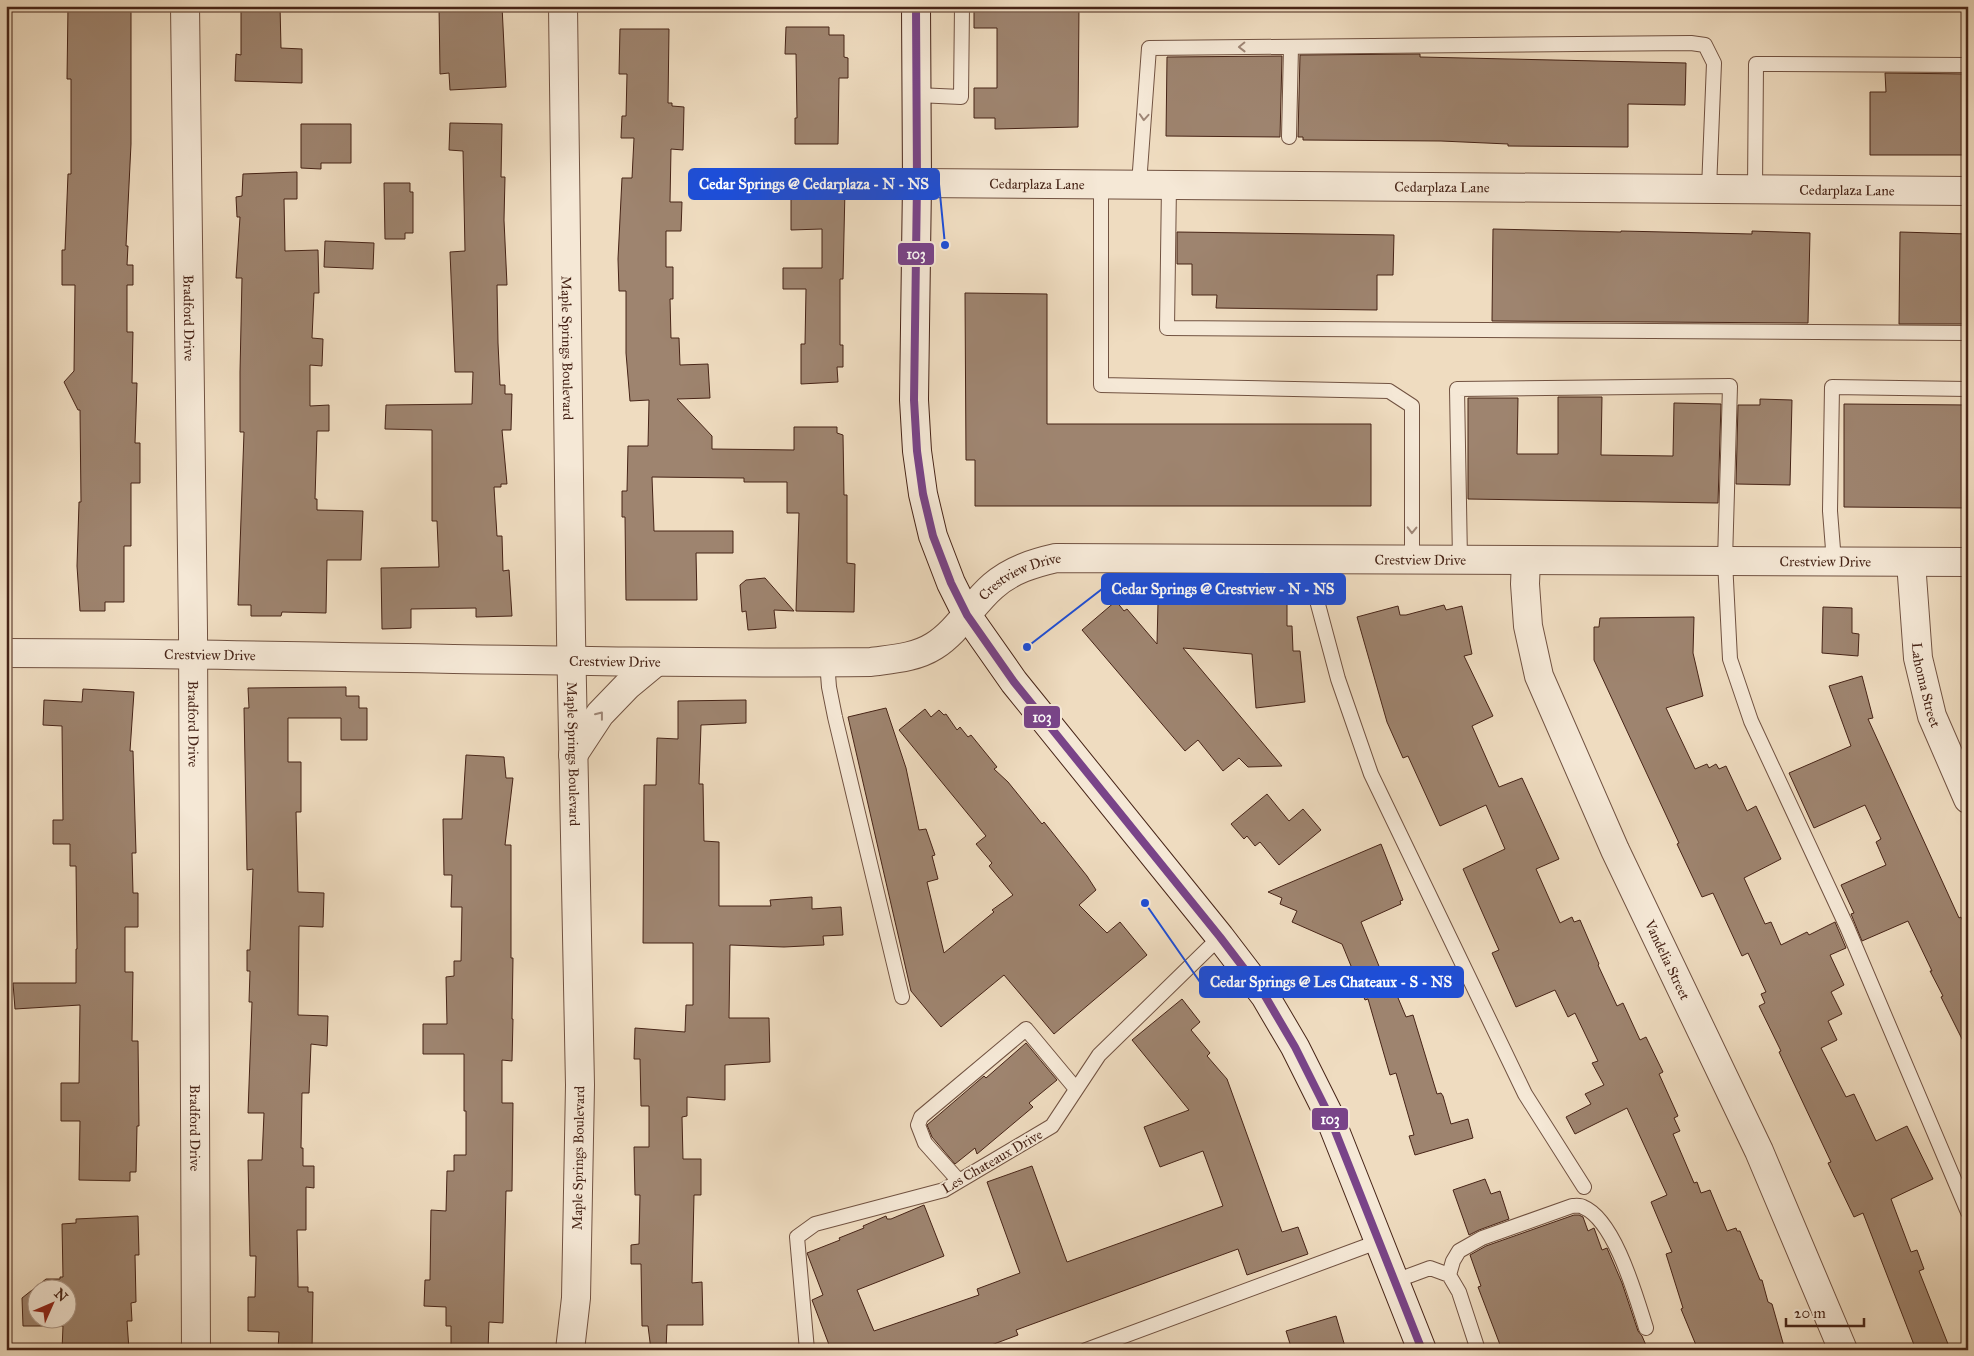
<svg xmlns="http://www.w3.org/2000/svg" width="1974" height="1356" font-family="'IM FELL Great Primer',serif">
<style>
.building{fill:#9e846f;stroke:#472417;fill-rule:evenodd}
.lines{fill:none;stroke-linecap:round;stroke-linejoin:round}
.service-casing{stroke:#715241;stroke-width:16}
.minor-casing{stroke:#715241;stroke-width:30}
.secondary-casing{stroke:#472417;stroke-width:30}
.service{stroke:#f5e8d6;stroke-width:14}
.minor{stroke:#f5e8d6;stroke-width:28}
.secondary{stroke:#f5e8d6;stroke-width:28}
.bus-1-casing{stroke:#f5e8d6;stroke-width:11}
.bus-1{stroke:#794489;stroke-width:8}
.oneway{stroke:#9e8676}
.labels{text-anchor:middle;stroke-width:4;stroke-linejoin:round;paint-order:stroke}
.street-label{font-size:14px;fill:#472417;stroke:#f5e8d6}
.leader{fill:none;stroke:#1d4ed8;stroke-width:2}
.callout-dot{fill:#1d4ed8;stroke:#f5e8d6;stroke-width:2}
.callout{fill:#1d4ed8;stroke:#1d4ed8;stroke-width:2}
.callout-label{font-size:15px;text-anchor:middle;font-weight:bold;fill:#fff}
.line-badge{stroke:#f5e8d6;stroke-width:2}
.badge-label{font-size:14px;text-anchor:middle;font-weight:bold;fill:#fff}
</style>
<rect width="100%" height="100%" fill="#efdcc0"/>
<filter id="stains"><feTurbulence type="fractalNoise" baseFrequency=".004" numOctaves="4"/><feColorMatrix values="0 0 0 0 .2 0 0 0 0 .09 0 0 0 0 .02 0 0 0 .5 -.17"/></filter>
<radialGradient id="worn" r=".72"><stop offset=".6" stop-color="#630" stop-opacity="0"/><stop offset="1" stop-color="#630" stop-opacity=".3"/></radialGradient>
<path class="building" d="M 68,6 L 131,6 L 131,144 L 126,246 L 128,246 L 127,265 L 133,265 L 133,285 L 127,285 L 127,332 L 133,332 L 132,383 L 137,383 L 135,443 L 140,443 L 140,483 L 131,483 L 131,546 L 124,546 L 124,602 L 105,602 L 105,611 L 80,611 L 77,566 L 79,502 L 81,502 L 80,410 L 78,410 L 64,382 L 74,371 L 75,285 L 62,285 L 62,250 L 65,250 L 68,174 L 71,174 L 71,79 L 67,79 Z
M 241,6 L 280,6 L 281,48 L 302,49 L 302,83 L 235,81 L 236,54 L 241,55 Z
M 439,6 L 502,6 L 506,87 L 450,90 L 449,73 L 440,74 Z
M 974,6 L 1079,6 L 1078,127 L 995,129 L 995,118 L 974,118 L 974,88 L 997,88 L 997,28 L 974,28 Z
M 786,27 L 829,27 L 829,35 L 844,35 L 844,57 L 848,58 L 848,78 L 839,78 L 838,144 L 795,144 L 795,118 L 797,118 L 796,54 L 785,54 Z
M 620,29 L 669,29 L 668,103 L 672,103 L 672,106 L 684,107 L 683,150 L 671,149 L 670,202 L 682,202 L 681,231 L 666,231 L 666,267 L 673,267 L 673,299 L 670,299 L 671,338 L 679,338 L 680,365 L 708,364 L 710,398 L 677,399 L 712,436 L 712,449 L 794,450 L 794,427 L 837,427 L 837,433 L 843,435 L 844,495 L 847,495 L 847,563 L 855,564 L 854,612 L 796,611 L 799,513 L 787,513 L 787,482 L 744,482 L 744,478 L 652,477 L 654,531 L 733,531 L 733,553 L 696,553 L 697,600 L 626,600 L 625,517 L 622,517 L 622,491 L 627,491 L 628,446 L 648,446 L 649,400 L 630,401 L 626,353 L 626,291 L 619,291 L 618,259 L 622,178 L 632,178 L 634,138 L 621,138 L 622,116 L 626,116 L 627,74 L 619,74 Z
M 1420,54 L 1420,57 L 1686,63 L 1685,105 L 1628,104 L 1628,147 L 1508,146 L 1508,144 L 1441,141 L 1303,140 L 1303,137 L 1298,137 L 1300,55 Z
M 1282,56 L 1280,137 L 1166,136 L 1167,57 Z
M 1885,73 L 1968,74 L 1968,155 L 1870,155 L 1870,92 L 1886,92 Z
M 450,123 L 502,124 L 501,177 L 505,177 L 504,220 L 507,285 L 497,285 L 498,343 L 500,385 L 505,385 L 505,394 L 512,394 L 511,430 L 502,430 L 507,484 L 501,484 L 501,487 L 494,487 L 497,536 L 502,536 L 503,571 L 509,570 L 512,616 L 476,617 L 476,608 L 411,609 L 411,628 L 382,629 L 381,568 L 439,567 L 437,521 L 432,521 L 432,430 L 385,429 L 386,405 L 472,404 L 473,372 L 455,372 L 450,252 L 465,251 L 463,151 L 449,150 Z
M 301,124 L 351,124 L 351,163 L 321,163 L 321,169 L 301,168 Z
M 297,172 L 297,199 L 284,199 L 285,251 L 318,250 L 319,293 L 314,293 L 312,338 L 323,339 L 322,366 L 310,365 L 310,406 L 329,405 L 329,431 L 317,431 L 315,499 L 317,499 L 317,510 L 363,511 L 361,560 L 327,560 L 326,613 L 282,612 L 281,616 L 251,616 L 251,605 L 238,605 L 244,432 L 240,432 L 240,372 L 242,278 L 236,278 L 240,217 L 237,217 L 236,197 L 242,196 L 243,174 Z
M 384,183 L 410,183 L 410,192 L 413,192 L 413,233 L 405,233 L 405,239 L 385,239 Z
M 845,189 L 843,279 L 840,279 L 840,345 L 843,345 L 843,367 L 837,367 L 838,382 L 801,384 L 801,344 L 805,344 L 806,289 L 783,289 L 783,268 L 822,268 L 822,229 L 791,230 L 791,190 Z
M 1493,229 L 1621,232 L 1621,231 L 1752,234 L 1752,231 L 1810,233 L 1808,323 L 1492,321 Z
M 1177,232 L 1394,235 L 1393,275 L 1377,275 L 1377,310 L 1216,308 L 1217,295 L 1192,295 L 1192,264 L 1177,264 Z
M 1900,232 L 1968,234 L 1966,324 L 1899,324 Z
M 325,241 L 374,243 L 373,269 L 324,267 Z
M 965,293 L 1047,294 L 1047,424 L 1371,424 L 1371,506 L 975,506 L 975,460 L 966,460 Z
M 1558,397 L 1602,397 L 1601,455 L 1673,456 L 1674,403 L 1721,404 L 1718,503 L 1468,499 L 1468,398 L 1518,398 L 1517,454 L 1558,454 Z
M 1760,399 L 1792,400 L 1790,485 L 1736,484 L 1738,405 L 1760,405 Z
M 1844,404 L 1968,405 L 1968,508 L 1844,507 Z
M 765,578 L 794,611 L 774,610 L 776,628 L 748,630 L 746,611 L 742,612 L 740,585 L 746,580 Z
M 1224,600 L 1287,600 L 1287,626 L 1292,626 L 1293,651 L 1300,651 L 1305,702 L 1256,708 L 1252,654 L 1183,648 L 1282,766 L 1248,767 L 1239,758 L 1223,771 L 1198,740 L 1185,751 L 1082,630 L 1116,601 L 1124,611 L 1127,609 L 1157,644 L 1158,603 L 1224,604 Z
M 1444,605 L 1446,610 L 1462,606 L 1472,654 L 1464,656 L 1493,716 L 1472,726 L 1499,787 L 1522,778 L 1559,859 L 1536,869 L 1560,923 L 1572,917 L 1574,922 L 1580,920 L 1599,964 L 1598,965 L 1617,1006 L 1623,1003 L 1640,1040 L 1646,1037 L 1663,1072 L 1659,1074 L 1678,1116 L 1674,1118 L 1680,1131 L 1673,1134 L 1694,1183 L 1697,1182 L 1701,1193 L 1710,1190 L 1727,1231 L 1736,1228 L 1737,1231 L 1740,1231 L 1760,1280 L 1762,1280 L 1768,1302 L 1772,1304 L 1785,1350 L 1698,1350 L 1681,1309 L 1683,1308 L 1666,1254 L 1672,1252 L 1651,1202 L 1667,1195 L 1627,1108 L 1575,1134 L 1566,1117 L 1591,1104 L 1585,1094 L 1604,1085 L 1592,1063 L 1598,1061 L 1575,1013 L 1568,1017 L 1555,990 L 1516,1007 L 1492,953 L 1499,950 L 1463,869 L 1505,849 L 1486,805 L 1440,826 L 1408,756 L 1403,758 L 1387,722 L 1357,617 L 1398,606 L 1400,615 L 1406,615 Z
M 1823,607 L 1852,608 L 1852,633 L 1859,634 L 1858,656 L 1822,653 Z
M 1694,617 L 1693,653 L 1703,696 L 1666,708 L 1695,769 L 1707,764 L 1709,768 L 1716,764 L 1719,769 L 1726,766 L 1747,811 L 1756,806 L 1781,859 L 1744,878 L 1765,924 L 1771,922 L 1781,945 L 1807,932 L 1809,935 L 1835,922 L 1846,948 L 1830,955 L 1844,985 L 1831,992 L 1842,1014 L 1828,1021 L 1837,1040 L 1821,1048 L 1846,1097 L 1854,1094 L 1876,1141 L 1907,1126 L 1933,1179 L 1891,1199 L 1911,1252 L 1917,1250 L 1924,1269 L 1919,1271 L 1948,1344 L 1933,1350 L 1916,1350 L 1863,1213 L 1854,1217 L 1828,1163 L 1831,1162 L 1779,1052 L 1781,1051 L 1759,1006 L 1765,1003 L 1761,994 L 1766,992 L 1748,953 L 1742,956 L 1713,893 L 1702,897 L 1677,844 L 1679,843 L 1594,660 L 1594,627 L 1599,627 L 1600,618 Z
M 1862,676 L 1873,718 L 1868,719 L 1959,918 L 1961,917 L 1968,932 L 1968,1051 L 1941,997 L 1943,996 L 1930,971 L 1932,971 L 1908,921 L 1862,941 L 1851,914 L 1854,913 L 1841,885 L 1886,865 L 1876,842 L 1881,839 L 1865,805 L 1814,828 L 1789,773 L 1851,746 L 1829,686 Z
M 346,687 L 346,696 L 359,696 L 359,708 L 367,708 L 367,740 L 341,740 L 341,718 L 288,718 L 288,762 L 301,762 L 301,812 L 296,812 L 298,892 L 324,893 L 323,927 L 299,926 L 298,1015 L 328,1016 L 327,1046 L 311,1044 L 309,1093 L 302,1093 L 301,1148 L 303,1148 L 303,1166 L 314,1166 L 314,1188 L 306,1187 L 306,1230 L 297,1230 L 298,1278 L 298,1287 L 308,1287 L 308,1292 L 313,1292 L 312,1350 L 278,1350 L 279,1332 L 248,1331 L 248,1297 L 255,1297 L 256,1256 L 250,1256 L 248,1160 L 262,1160 L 264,1113 L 248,1113 L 252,1002 L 249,1002 L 250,971 L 247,971 L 247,950 L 250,950 L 253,869 L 247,870 L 244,708 L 249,708 L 248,688 Z
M 83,689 L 134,692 L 130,751 L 133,751 L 136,853 L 132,853 L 133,893 L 138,893 L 138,927 L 125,927 L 125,972 L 133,972 L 132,1041 L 138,1041 L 139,1126 L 137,1126 L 136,1172 L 130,1172 L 130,1181 L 79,1180 L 80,1121 L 61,1121 L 61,1083 L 79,1083 L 80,1005 L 15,1009 L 13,983 L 76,983 L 76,949 L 77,949 L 76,866 L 70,866 L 70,844 L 53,844 L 53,820 L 63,820 L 62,726 L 43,725 L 44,700 L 82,702 Z
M 746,700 L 746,723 L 701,725 L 699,784 L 703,784 L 704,841 L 719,842 L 719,906 L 771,906 L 770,900 L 812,897 L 812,909 L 841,907 L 843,935 L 823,936 L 824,945 L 784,947 L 730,945 L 729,1018 L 769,1018 L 770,1062 L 725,1065 L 725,1100 L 687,1097 L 687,1116 L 682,1117 L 683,1159 L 701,1159 L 701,1195 L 694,1195 L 692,1283 L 702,1282 L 703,1325 L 667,1325 L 666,1350 L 651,1350 L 648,1326 L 642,1326 L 641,1264 L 631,1264 L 631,1245 L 639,1244 L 640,1195 L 635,1195 L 634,1147 L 649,1147 L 649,1106 L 641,1106 L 640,1059 L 634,1059 L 635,1028 L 685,1032 L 686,1005 L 693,1005 L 693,943 L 643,943 L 644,785 L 656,785 L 657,738 L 678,739 L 678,701 Z
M 886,708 L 906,768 L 919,830 L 926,829 L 935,855 L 932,856 L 938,879 L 927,882 L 944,953 L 994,912 L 992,910 L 1013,895 L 989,866 L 992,863 L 976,844 L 986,836 L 899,730 L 925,709 L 931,717 L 939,710 L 944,715 L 946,714 L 957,730 L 960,727 L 968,737 L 971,735 L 997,767 L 994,769 L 1008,782 L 1042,824 L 1044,822 L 1087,876 L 1096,890 L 1079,905 L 1107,933 L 1120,922 L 1147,955 L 1054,1034 L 1004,975 L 941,1027 L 911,991 L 848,717 Z
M 466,755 L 504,757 L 506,778 L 513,778 L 505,845 L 511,845 L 511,958 L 513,958 L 512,1019 L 513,1019 L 512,1061 L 502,1060 L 502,1103 L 513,1103 L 512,1191 L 506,1191 L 503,1323 L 489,1322 L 488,1350 L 451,1350 L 451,1326 L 446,1326 L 446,1307 L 424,1306 L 425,1280 L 430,1280 L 431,1210 L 446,1211 L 447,1171 L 454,1171 L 454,1155 L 466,1155 L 466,1111 L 464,1111 L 464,1054 L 423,1054 L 423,1024 L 447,1024 L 446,977 L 454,976 L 454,961 L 461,961 L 462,907 L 451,907 L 452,875 L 444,875 L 443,819 L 462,819 Z
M 1267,794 L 1289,821 L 1303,809 L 1321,830 L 1279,865 L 1260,842 L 1255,846 L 1247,836 L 1244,839 L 1231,824 Z
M 1381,844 L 1403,900 L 1400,901 L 1401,904 L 1361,922 L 1383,976 L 1388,974 L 1406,1017 L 1413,1015 L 1437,1094 L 1441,1093 L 1443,1096 L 1451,1124 L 1468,1119 L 1473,1138 L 1415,1155 L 1409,1136 L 1414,1135 L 1396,1073 L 1390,1075 L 1368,999 L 1365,1000 L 1342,944 L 1292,922 L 1297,911 L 1280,904 L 1282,898 L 1268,892 Z
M 1182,999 L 1200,1022 L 1191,1030 L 1210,1053 L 1207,1056 L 1227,1079 L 1282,1232 L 1298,1227 L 1308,1254 L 1247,1275 L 1238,1249 L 1016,1330 L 1018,1335 L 978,1350 L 831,1350 L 812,1300 L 823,1295 L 807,1253 L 840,1240 L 839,1238 L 864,1228 L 863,1226 L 886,1216 L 887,1219 L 891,1219 L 924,1205 L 944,1256 L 857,1290 L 874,1331 L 979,1295 L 977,1289 L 1020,1273 L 987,1182 L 1032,1166 L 1067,1262 L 1223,1206 L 1203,1151 L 1160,1167 L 1144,1127 L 1189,1110 L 1132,1040 Z
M 1026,1043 L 1057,1080 L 1029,1103 L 1033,1107 L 977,1154 L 975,1148 L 955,1164 L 932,1137 L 927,1125 L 984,1076 L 986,1078 Z
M 1485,1179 L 1491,1194 L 1500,1191 L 1509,1219 L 1479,1230 L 1469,1235 L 1453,1190 Z
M 1574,1215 L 1579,1215 L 1583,1217 L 1588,1231 L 1594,1228 L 1602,1250 L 1607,1248 L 1622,1283 L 1638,1331 L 1642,1336 L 1648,1350 L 1502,1350 L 1478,1287 L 1481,1286 L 1470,1255 L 1486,1246 Z
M 138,1216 L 139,1255 L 135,1255 L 136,1302 L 131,1303 L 132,1321 L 127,1321 L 129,1350 L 62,1350 L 63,1326 L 23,1326 L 22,1298 L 46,1279 L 60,1279 L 60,1277 L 63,1277 L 62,1224 L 76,1223 L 76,1219 ZM 38,1288 L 68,1288 L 68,1318 L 38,1318 Z
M 1336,1316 L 1346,1350 L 1292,1350 L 1286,1331 Z"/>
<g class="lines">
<g class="service-casing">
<path id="service" d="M 917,95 L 961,97 L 962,6
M 1289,137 L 1291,47
M 1101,184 L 1101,385 L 1389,391 L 1412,406 L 1412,560
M 1139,184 L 1149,48 L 1691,43 L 1705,45 L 1714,63 L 1709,189
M 1169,185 L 1167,328 L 1968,333
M 1755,189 L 1756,64 L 1968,65
M 1311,559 L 1312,582 L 1338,679 L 1371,774 L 1525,1094 L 1584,1187
M 1460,560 L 1457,389 L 1730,386 L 1725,561 L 1730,659 L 1751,721 L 1847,927 L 1968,1212
M 1834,562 L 1830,511 L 1832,387 L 1968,389
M 827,662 L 829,687 L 835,717 L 902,997
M 959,1181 L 925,1143 L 918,1125 L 921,1117 L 1026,1029 L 1076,1089
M 1449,1275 L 1453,1261 L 1459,1251 L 1482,1238 L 1572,1206 C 1575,1206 1580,1205 1583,1207 C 1615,1220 1636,1297 1646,1328
M 1395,1281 L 1430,1268 L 1449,1275 L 1459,1292 L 1478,1350
M 807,1350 L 797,1237 L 815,1224 L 944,1190 L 1052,1126 L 1099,1055 L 1220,937
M 1086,1350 L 1380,1241"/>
</g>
<g class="minor-casing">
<g id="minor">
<path id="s1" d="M 185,6 L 193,631 L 196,1350"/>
<path id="s2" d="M 563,6 L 571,636 L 580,1085 L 576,1298 L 570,1350"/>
<path id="s3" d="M 917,183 L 1968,191"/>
<path id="s4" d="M 1526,560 L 1525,584 L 1528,626 L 1539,676 L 1615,850 L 1759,1151 L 1843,1350"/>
<path id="s5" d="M 1911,562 L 1918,658 L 1932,716 L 1968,799"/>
<path id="s6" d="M 6,653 C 294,653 582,665 871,662 C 892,659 915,658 934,646 C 958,631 972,604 993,586 C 1011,570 1034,563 1056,558 L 1968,562"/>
<path d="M 573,755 L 600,714 L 627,686 L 656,662"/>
</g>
</g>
<g class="secondary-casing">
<path id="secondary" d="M 916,6 L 917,183 L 914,400 L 917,451 L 923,494 L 933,536 L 951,583 L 967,615 L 1014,682 L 1220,937 L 1265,996 L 1295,1047 L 1328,1113 L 1422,1350"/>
</g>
<use href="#service" class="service"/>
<use href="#minor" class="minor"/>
<use href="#secondary" class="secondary"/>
<g class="bus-1-casing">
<path id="bus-1" d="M 916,6 L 917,183 L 914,400 L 917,451 L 923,494 L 933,536 L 951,583 L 967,615 L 1014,682 L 1220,937 L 1265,996 L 1295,1047 L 1328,1113 L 1422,1350"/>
</g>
<use href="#bus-1" class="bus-1"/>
</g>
<defs><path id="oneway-chevron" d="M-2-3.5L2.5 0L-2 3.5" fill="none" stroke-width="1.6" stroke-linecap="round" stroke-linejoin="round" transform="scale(1.25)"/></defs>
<g class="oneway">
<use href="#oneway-chevron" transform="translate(1242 47) rotate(179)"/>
<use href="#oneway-chevron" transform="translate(1144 117) rotate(94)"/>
<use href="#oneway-chevron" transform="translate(1412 530) rotate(91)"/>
<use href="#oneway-chevron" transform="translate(600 715) rotate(-52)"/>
</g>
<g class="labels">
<g class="street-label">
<text dy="5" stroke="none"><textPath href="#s3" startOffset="120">Cedarplaza Lane</textPath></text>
<text dy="5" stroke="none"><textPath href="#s3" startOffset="525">Cedarplaza Lane</textPath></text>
<text dy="5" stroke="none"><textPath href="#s3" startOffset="930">Cedarplaza Lane</textPath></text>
<text dy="5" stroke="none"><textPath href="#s1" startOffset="312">Bradford Drive</textPath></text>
<text dy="5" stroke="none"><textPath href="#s2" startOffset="342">Maple Springs Boulevard</textPath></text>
<text dy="5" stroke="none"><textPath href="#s6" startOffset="1449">Crestview Drive</textPath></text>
<text dy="5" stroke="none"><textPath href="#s6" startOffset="1854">Crestview Drive</textPath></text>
<text dy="5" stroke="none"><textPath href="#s6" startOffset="1044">Crestview Drive</textPath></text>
<text dy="5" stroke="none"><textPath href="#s6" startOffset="204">Crestview Drive</textPath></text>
<text dy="5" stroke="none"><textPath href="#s6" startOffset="609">Crestview Drive</textPath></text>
<text dy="5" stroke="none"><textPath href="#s5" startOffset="124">Lahoma Street</textPath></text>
<text dy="5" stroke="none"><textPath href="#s1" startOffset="718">Bradford Drive</textPath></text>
<text dy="5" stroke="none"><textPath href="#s2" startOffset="748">Maple Springs Boulevard</textPath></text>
<text dy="5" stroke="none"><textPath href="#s4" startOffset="429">Vandelia Street</textPath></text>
<text dy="5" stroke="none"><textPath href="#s1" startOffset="1122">Bradford Drive</textPath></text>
<text transform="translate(578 1158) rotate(-89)" y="5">Maple Springs Boulevard</text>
<text transform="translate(992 1161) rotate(-30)" y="5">Les Chateaux Drive</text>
</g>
</g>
<path class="leader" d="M945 245L939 184M1027 647L1102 589M1145 903L1200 982"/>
<g class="callout-dot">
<circle cx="945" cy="245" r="5"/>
<circle cx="1027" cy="647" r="5"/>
<circle cx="1145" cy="903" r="5"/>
</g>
<g class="callout">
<rect x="689" y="169" width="250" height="30" rx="5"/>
<rect x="1102" y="574" width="243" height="30" rx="5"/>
<rect x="1200" y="967" width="263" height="30" rx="5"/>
</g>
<g class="callout-label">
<text x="814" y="189">Cedar Springs @ Cedarplaza - N - NS</text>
<text x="1223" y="594">Cedar Springs @ Crestview - N - NS</text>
<text x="1331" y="987">Cedar Springs @ Les Chateaux - S - NS</text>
</g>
<g class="line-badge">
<rect x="897" y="242" width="38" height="24" rx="5" fill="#794489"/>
<rect x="1023" y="705" width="38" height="24" rx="5" fill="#794489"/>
<rect x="1311" y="1107" width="38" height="24" rx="5" fill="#794489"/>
</g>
<g class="badge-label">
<text x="916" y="259">103</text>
<text x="1042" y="722">103</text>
<text x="1330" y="1124">103</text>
</g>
<rect width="1974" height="1356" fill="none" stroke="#efdcc0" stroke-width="25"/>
<rect x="8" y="8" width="1959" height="1341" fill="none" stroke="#472417" stroke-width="2.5"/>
<rect x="12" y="12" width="1949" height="1331" fill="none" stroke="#472417"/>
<g transform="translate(52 1304) rotate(45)"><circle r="24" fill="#f5e8d6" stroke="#af9a8a"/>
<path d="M0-4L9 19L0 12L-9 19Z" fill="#8f2418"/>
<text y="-8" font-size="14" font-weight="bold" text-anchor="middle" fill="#472417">N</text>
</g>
<path d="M1786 1318v8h78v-8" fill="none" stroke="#472417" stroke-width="2.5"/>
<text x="1794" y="1318" font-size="15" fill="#472417" stroke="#f5e8d6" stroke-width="4" paint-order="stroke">20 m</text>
<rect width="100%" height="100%" filter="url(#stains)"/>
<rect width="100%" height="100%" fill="url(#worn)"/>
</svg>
